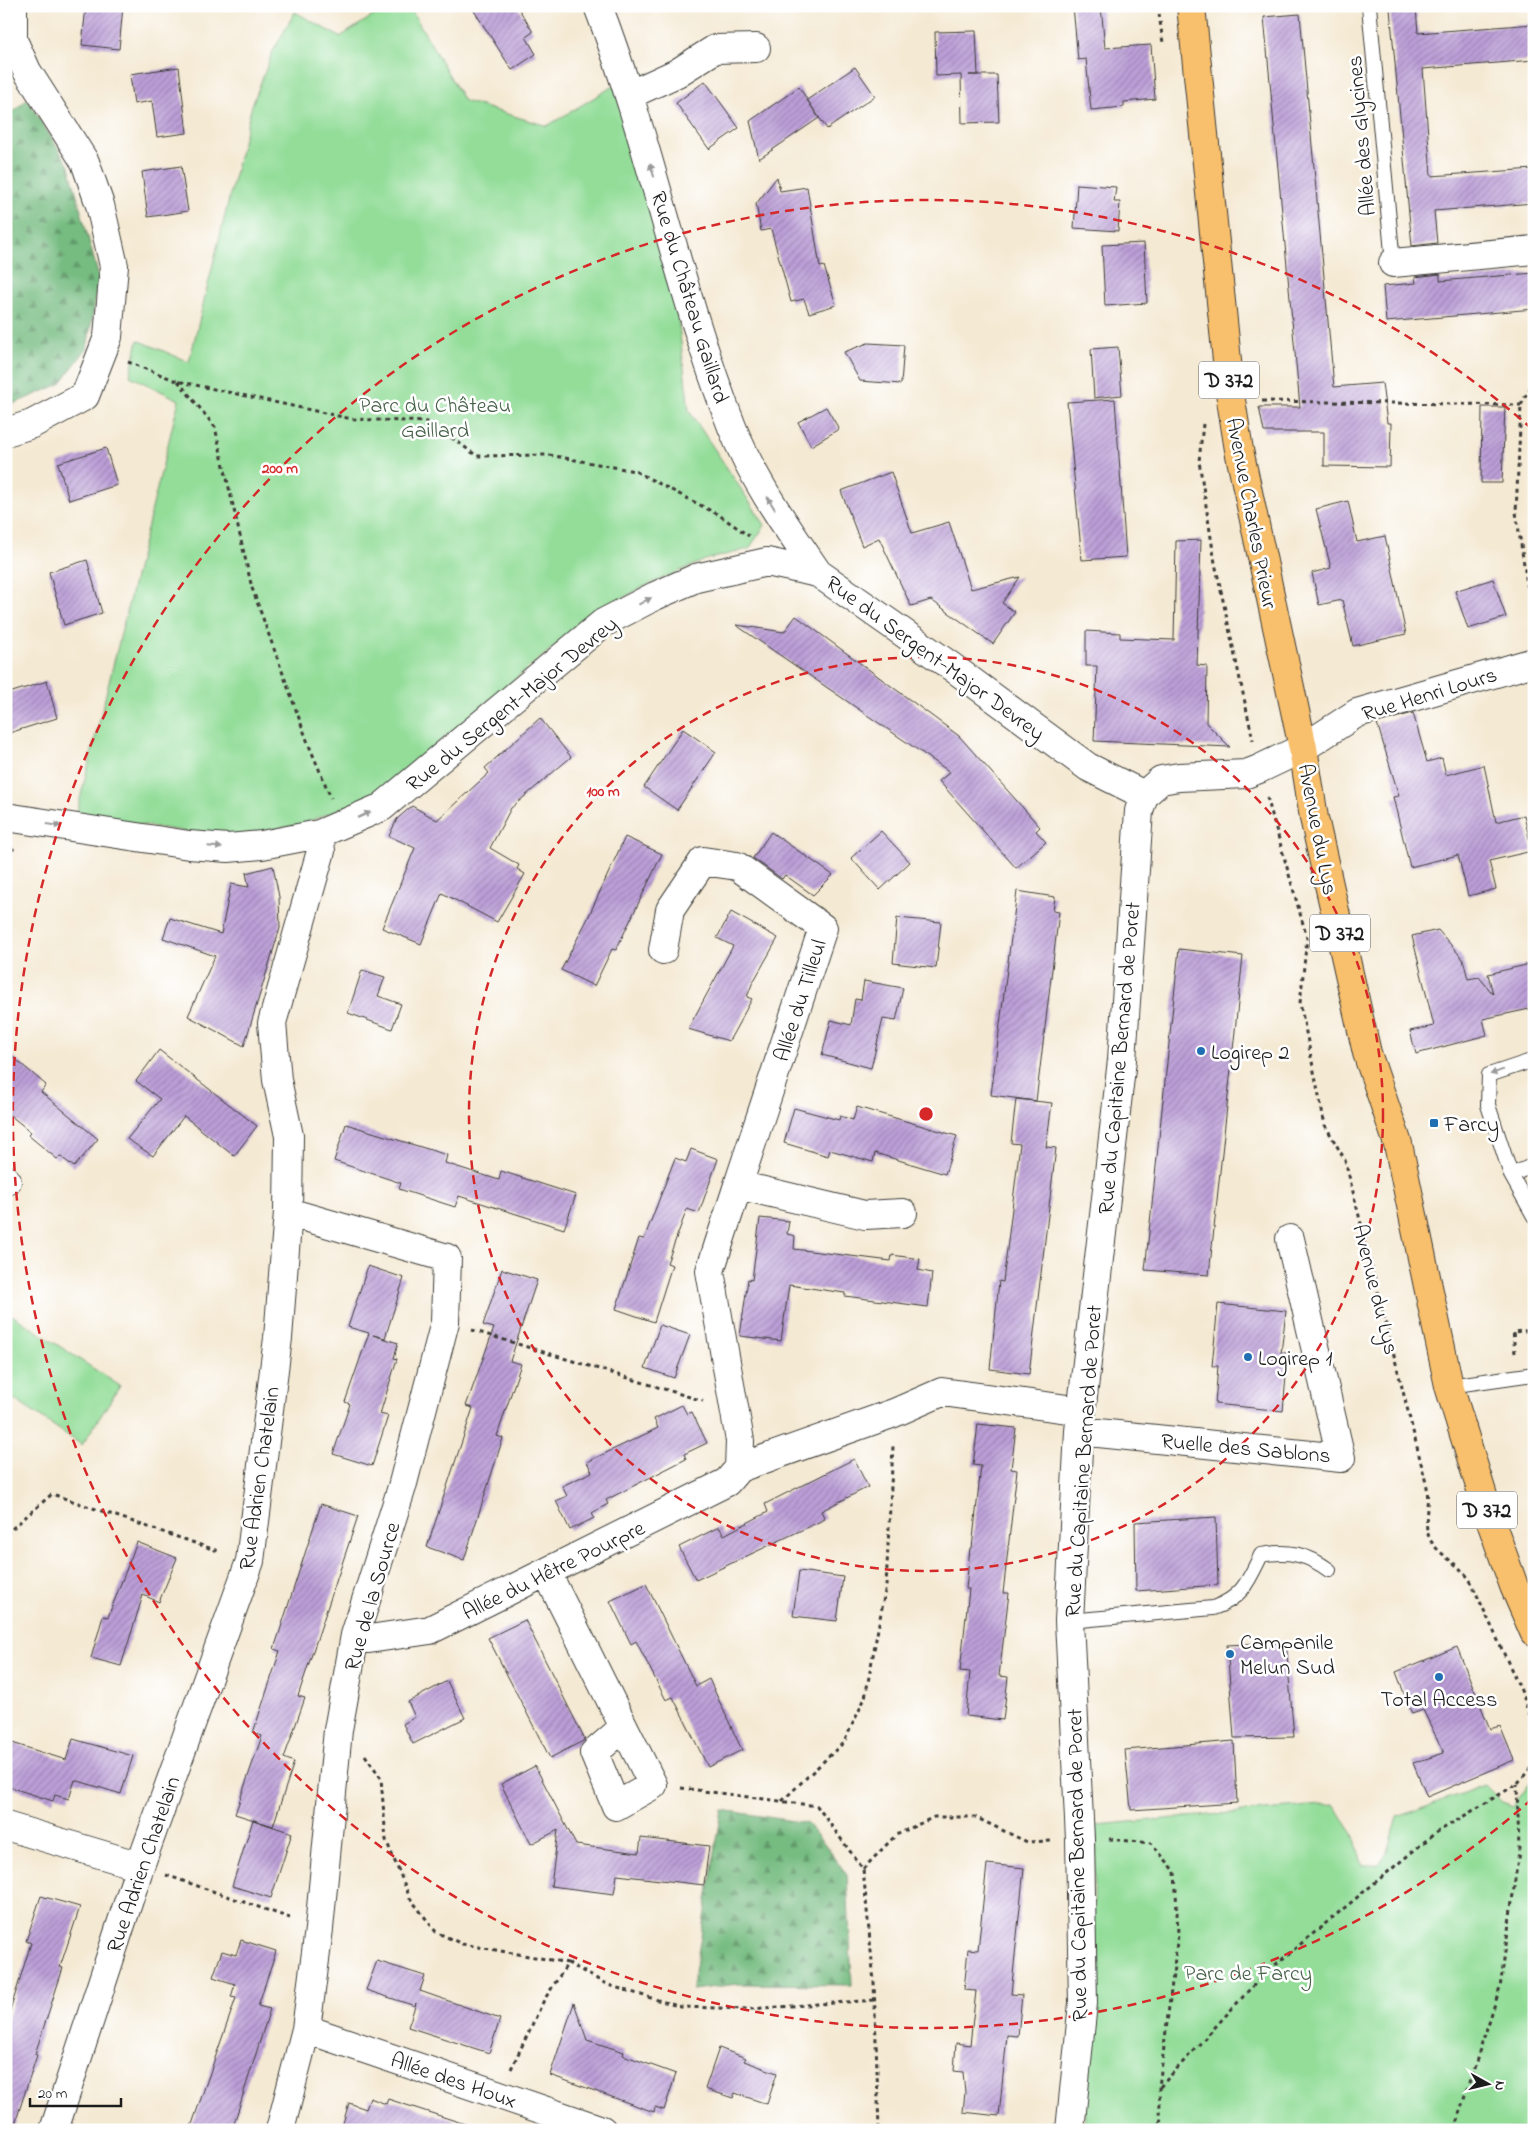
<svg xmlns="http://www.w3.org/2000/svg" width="1540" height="2136" font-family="'Indie Flower',sans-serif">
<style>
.forest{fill:url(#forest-firs);stroke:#496c4e}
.park{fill:#93dd99;stroke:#587c5a}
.building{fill:url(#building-hatch)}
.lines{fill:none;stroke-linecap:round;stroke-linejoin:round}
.service-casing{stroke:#3c3b37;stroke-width:16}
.minor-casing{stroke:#3c3b37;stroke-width:30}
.primary-casing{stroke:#3c3b37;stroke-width:30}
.path{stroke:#3c3b37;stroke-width:3;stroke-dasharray:4 4;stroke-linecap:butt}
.service{stroke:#fff;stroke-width:14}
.minor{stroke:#fff;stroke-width:28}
.primary{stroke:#f8bf6c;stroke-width:28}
.oneway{fill:#999}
.ring{fill:none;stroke:#d62828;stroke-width:2.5;stroke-dasharray:9 6}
.poi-dot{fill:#1f6fb2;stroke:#fff;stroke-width:2}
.labels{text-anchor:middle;stroke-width:5;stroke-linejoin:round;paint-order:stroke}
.shield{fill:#fff;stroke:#606060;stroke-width:1}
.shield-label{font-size:21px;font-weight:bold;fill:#1c1c1c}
.street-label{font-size:22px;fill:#1c1c1c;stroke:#fff}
.park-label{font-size:22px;fill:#466048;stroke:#fff}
.poi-label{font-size:22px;fill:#1c1c1c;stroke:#fff;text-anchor:start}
.centre{fill:#d62828;stroke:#fff;stroke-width:2.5}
.ring-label{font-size:15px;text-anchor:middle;font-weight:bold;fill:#d62828;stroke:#fff;stroke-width:5;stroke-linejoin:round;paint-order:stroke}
</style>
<defs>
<pattern id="forest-firs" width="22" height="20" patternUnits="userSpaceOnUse" patternTransform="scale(1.25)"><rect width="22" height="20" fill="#76bc81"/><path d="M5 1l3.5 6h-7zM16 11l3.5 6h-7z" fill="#609869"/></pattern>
<pattern id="building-hatch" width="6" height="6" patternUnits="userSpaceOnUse" patternTransform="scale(1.25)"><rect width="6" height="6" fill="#bc9fd8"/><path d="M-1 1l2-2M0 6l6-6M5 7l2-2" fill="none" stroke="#9881ae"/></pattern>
</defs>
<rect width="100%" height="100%" fill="#fff"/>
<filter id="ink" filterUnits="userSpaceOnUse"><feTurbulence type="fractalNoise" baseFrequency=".02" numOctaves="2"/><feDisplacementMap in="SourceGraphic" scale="10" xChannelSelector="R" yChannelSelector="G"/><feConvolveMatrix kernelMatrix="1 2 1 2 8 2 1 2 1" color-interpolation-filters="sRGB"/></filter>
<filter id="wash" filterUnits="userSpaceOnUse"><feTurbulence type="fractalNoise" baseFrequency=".0096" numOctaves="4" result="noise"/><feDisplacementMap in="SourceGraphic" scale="20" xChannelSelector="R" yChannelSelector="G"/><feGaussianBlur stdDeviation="1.12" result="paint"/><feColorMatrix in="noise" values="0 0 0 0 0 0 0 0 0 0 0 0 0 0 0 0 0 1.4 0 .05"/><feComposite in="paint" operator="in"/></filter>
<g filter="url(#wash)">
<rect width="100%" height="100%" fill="#f4e9d3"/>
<path class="forest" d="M 27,99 L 69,166 L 99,278 L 87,348 L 60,384 L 6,407 L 6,118 Z
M 722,1810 L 806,1823 L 824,1843 L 847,1875 L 852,1985 L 737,1984 L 692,1990 Z"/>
<path class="park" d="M 388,6 L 409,6 L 464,101 L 547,126 L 620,82 L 659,248 L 670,250 L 689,411 L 765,525 L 749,549 L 705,560 L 643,587 L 594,614 L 373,796 L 302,824 L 228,838 L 76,815 L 179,400 L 130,376 L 138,340 L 189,362 L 252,105 L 273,51 L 295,12 L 340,37 Z
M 6,1311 L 120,1386 L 82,1445 L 6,1394 Z
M 1534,1778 L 1534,2130 L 1084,2130 L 1097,1825 L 1333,1804 L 1353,1834 L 1363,1865 L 1379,1865 L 1387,1852 L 1397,1817 L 1485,1785 L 1502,1802 L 1513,1806 Z"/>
<g id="blocks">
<path class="building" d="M 86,6 L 123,6 L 119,49 L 82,45 Z
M 471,6 L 517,6 L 533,32 L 526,37 L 536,54 L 512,70 Z
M 1073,6 L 1101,6 L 1105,48 L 1151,45 L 1155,99 L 1124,102 L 1124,107 L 1091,110 L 1086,59 L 1078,60 Z
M 1416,7 L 1418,33 L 1534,24 L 1534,60 L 1423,69 L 1431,176 L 1534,169 L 1534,203 L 1434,211 L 1437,243 L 1412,246 L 1390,9 Z
M 1300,14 L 1334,387 L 1382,383 L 1387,423 L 1391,423 L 1390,467 L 1324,466 L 1324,432 L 1264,432 L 1259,407 L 1300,407 L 1264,17 Z
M 976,31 L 978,75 L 969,75 L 997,75 L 999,122 L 962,123 L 961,75 L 936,76 L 935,32 Z
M 179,67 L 187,133 L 157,137 L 152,101 L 134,104 L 130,74 Z
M 855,67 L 875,96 L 827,129 L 807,100 Z
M 705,81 L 739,128 L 709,149 L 676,103 Z
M 799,87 L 819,118 L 759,159 L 750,121 Z
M 181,166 L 188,211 L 148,217 L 142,172 Z
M 777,177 L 780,191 L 807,187 L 820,267 L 824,266 L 836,305 L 809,313 L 804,299 L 791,302 L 771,229 L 761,231 L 756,204 Z
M 1077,184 L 1116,187 L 1114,202 L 1120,202 L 1118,231 L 1074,228 Z
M 1144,243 L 1147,303 L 1105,306 L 1102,245 Z
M 1534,273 L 1534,309 L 1386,322 L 1383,286 L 1416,283 L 1415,277 L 1440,274 L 1440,281 Z
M 868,343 L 904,345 L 901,384 L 860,381 L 844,352 Z
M 1118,347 L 1122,395 L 1094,398 L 1091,349 Z
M 1115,399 L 1126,557 L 1082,560 L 1067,402 Z
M 826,407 L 839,429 L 811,446 L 798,422 Z
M 1482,407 L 1505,407 L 1502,483 L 1481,483 Z
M 106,448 L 117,485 L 69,500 L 58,463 Z
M 891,472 L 912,533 L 949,522 L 971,589 L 1020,577 L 1002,603 L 1015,612 L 993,644 L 931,600 L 911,606 L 879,538 L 862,546 L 841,491 Z
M 1348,501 L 1357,542 L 1385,536 L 1406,634 L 1353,646 L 1342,600 L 1319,605 L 1312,573 L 1331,568 L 1316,509 Z
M 1201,540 L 1197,665 L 1207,666 L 1206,723 L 1230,747 L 1094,741 L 1097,666 L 1086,666 L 1086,631 L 1120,633 L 1120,638 L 1174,640 L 1176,541 Z
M 87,560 L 102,613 L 64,625 L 49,572 Z
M 1493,579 L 1506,617 L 1468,629 L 1455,591 Z
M 796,616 L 959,736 L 1040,827 L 1036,831 L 1046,842 L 1016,868 L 939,781 L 950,772 L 736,625 L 784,632 Z
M 47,681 L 57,718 L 6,734 L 6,694 Z
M 1413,713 L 1427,762 L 1442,758 L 1446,775 L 1484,765 L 1496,822 L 1524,815 L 1532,851 L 1489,861 L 1496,889 L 1468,896 L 1458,855 L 1410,867 L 1393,797 L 1399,796 L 1377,723 Z
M 540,718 L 571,757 L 511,808 L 490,848 L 519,865 L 517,869 L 525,874 L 497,922 L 442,893 L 421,944 L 382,928 L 415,848 L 389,836 L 397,819 L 412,806 L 437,820 L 489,773 L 485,768 Z
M 683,729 L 716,752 L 677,810 L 644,787 Z
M 881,831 L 910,862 L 880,890 L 851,858 Z
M 771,832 L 833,875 L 813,895 L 785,875 L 782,879 L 753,858 Z
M 625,837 L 662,854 L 616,950 L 612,949 L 594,986 L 561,970 L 586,922 Z
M 273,866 L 279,897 L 280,928 L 244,1046 L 188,1016 L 215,956 L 163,938 L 170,918 L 221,934 L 231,884 L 249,887 L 246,873 Z
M 1017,891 L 1055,897 L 1053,911 L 1059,912 L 1036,1101 L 991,1095 Z
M 731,912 L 778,938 L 752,984 L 747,997 L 752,999 L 729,1041 L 688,1029 L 733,946 L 717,938 Z
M 897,918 L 941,922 L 936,968 L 893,963 Z
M 1438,930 L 1463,959 L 1468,979 L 1479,977 L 1493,994 L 1488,974 L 1534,963 L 1534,1008 L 1483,1019 L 1487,1035 L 1416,1054 L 1410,1031 L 1434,1026 L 1412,936 Z
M 1179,949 L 1243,956 L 1209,1275 L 1145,1270 Z
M 362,970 L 385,977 L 378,996 L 401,1004 L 392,1029 L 348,1013 Z
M 864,981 L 903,988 L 896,1021 L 883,1019 L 871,1068 L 822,1055 L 831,1020 L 851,1025 L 855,999 L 861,1000 Z
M 159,1050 L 257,1126 L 234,1156 L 184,1116 L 153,1156 L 127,1139 L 160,1099 L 136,1081 Z
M 6,1051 L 46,1085 L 41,1092 L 98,1139 L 74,1167 L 60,1156 L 57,1159 L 28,1135 L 31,1132 L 6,1112 Z
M 1016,1099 L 1052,1103 L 1046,1147 L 1056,1148 L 1029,1374 L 990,1369 L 999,1281 L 1003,1282 L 1020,1144 L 1011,1143 Z
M 857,1107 L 957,1136 L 945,1174 L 875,1153 L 873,1162 L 830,1150 L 828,1156 L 784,1143 L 794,1108 L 839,1120 L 840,1116 L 853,1120 Z
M 346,1124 L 447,1155 L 445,1163 L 499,1180 L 501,1171 L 576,1195 L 564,1229 L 459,1196 L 455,1207 L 399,1189 L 401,1183 L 334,1161 Z
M 691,1149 L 718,1159 L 699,1213 L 687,1209 L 667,1263 L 672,1265 L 654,1322 L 616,1309 L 639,1238 L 644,1239 L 675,1158 L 686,1162 Z
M 760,1218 L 789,1221 L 787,1234 L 795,1236 L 794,1249 L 891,1261 L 892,1255 L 920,1259 L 918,1270 L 932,1273 L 928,1307 L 845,1296 L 845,1293 L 789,1285 L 781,1341 L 740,1336 L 748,1279 L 752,1280 Z
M 368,1266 L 404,1278 L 385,1338 L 373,1335 L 398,1343 L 394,1358 L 397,1359 L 380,1414 L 388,1416 L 372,1466 L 333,1454 L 350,1404 L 345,1402 L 369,1333 L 348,1327 Z
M 502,1269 L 537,1280 L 510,1361 L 521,1364 L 497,1436 L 503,1438 L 464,1560 L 427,1547 L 473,1408 L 466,1406 L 494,1328 L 483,1325 Z
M 1218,1304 L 1286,1311 L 1281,1353 L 1288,1353 L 1283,1411 L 1215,1404 L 1218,1366 L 1212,1366 Z
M 660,1325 L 690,1335 L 674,1378 L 645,1368 Z
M 682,1405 L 687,1414 L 692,1412 L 707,1443 L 684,1454 L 686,1459 L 606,1500 L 608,1504 L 592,1513 L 594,1518 L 570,1530 L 556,1501 L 567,1496 L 562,1486 L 592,1472 L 587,1462 L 658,1428 L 654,1419 Z
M 978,1424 L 1016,1428 L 1011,1469 L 1017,1470 L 1003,1593 L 1009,1593 L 999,1676 L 1008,1677 L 1003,1720 L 966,1716 L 970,1672 L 960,1671 L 969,1589 L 966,1589 L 970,1548 L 972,1548 L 981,1466 L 973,1465 Z
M 854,1459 L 868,1487 L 821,1511 L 825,1519 L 696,1580 L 679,1547 L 719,1527 L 724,1535 L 768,1512 L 765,1504 Z
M 321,1504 L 358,1516 L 298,1696 L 305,1698 L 284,1758 L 294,1762 L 273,1826 L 235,1814 L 262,1736 L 253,1733 L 280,1651 L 274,1649 Z
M 1216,1517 L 1218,1585 L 1136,1591 L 1135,1522 Z
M 137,1542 L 177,1558 L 159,1602 L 143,1595 L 121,1666 L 91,1658 L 103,1616 L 108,1617 Z
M 799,1571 L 843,1577 L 837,1621 L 793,1616 Z
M 646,1584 L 696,1686 L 709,1679 L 742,1750 L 708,1767 L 673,1697 L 666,1700 L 636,1641 L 631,1644 L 610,1601 Z
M 525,1620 L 585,1740 L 550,1758 L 488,1638 Z
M 1286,1642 L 1294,1737 L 1234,1738 L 1227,1645 Z
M 1457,1647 L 1490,1729 L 1500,1726 L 1514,1760 L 1427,1797 L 1413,1763 L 1444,1753 L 1423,1710 L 1412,1714 L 1396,1672 Z
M 447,1681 L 465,1718 L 413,1744 L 403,1724 L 415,1717 L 408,1702 Z
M 73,1739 L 133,1756 L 121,1794 L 75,1780 L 69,1799 L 55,1795 L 53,1801 L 6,1786 L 6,1741 L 66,1760 Z
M 1234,1741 L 1237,1803 L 1131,1810 L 1125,1750 Z
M 535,1766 L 576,1845 L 639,1853 L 641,1838 L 709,1846 L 704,1885 L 617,1875 L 614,1894 L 551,1886 L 558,1830 L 531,1844 L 501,1784 Z
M 253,1820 L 292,1833 L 271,1898 L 232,1886 Z
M 987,1864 L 1024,1868 L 1011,1994 L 1022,1995 L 1018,2036 L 1007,2035 L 999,2116 L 963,2112 L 965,2092 L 963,2072 L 954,2071 L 956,2043 L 970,2045 L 976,1991 L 964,1990 L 968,1949 L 978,1950 Z
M 41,1896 L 80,1907 L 60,1967 L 63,1968 L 35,2054 L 37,2055 L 13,2130 L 6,2130 L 6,2024 L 31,1943 L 26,1941 Z
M 241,1940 L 276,1951 L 258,2006 L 270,2009 L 232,2130 L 190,2130 L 236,1998 L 231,1997 L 235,1984 L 213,1977 L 222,1951 L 236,1955 Z
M 377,1961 L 425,1976 L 420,1991 L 500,2019 L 489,2053 L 408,2027 L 416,2003 L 415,2006 L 366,1990 Z
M 574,2003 L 587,2040 L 624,2052 L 623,2055 L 676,2074 L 664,2110 L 655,2107 L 654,2112 L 550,2075 Z
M 719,2048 L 746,2058 L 744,2061 L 777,2073 L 767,2104 L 735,2093 L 733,2098 L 705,2089 Z
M 370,2098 L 386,2104 L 388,2099 L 468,2125 L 467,2130 L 341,2130 L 349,2103 L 366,2109 Z"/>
</g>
</g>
<g filter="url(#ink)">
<use href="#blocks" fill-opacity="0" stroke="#3c3b37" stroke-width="1"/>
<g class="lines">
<g class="service-casing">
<path id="service" d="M 1369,6 L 1393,263
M 1534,1060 L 1489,1075 L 1488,1105 L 1511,1175 L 1534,1216
M 1511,1175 L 1534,1165
M 1449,1386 L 1534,1374
M 1069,1621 L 1213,1608 C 1242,1598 1248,1582 1261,1555 C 1288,1550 1307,1554 1329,1570"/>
</g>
<g class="minor-casing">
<path id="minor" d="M 598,6 C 651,144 678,290 732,427 C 753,480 786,526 818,573
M 629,95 L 677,73 L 715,49 L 756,48
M 1393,263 L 1534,250
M 6,432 L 32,424 L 85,396 L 108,337 L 114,266 L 100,205 L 85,162 L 27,71 L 13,40 L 13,6
M 1144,795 L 1161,780 L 1179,777 L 1246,774 L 1259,769 L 1303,748 L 1357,713 L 1534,662
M 6,817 L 189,845 L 228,848 L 262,845 L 319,834 L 382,807 L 603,623 L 655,596 L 696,578 L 767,562 L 818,573 L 952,667 L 1088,767 L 1144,795
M 663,950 L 670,910 L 703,861 L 737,866 L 823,928 L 738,1185
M 6,1180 L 7,1181
M 1079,1431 L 1341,1458 L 1290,1239
M 739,1468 L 740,1441 L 710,1271 L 738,1185 L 865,1215 L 903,1213
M 547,1573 L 653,1785 L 616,1806 L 594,1753 L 624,1727
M 355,1635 L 369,1639 L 430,1630 L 727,1482 L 739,1468 L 894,1413 L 942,1392 L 1082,1411
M 6,1826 L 140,1866
M 306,2029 L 602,2130
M 54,2130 L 140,1866 L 250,1561 L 278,1338 L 288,1212 L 289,1136 L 277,1080 L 272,1023 L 321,851 L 319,834
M 280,2130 L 306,2029 L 319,1929 L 338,1730 L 355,1635 L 402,1487 L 445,1322 L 447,1258 L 288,1212
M 1070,2130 L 1083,2003 L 1080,1839 L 1069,1621 L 1079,1431 L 1122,1060 L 1139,811 L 1144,795"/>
</g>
<g class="primary-casing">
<path id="primary" d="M 1191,6 L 1231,400 L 1239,450 L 1303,748 L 1314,818 L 1367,1053 L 1398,1144 L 1449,1386 L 1491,1522 L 1514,1586 L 1534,1632"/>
</g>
<path class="path" d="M 1158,6 L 1163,43
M 128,362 L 177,381 L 352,419 L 430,422 L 477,456 L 549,455 L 635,471 L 719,515 L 749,536
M 1534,380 L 1521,405 L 1516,512 L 1534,630
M 178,381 L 215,427 L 252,588 L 308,743 L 331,798
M 1262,401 L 1521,405
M 1203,424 L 1199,461 L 1215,563 L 1253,740
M 1267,797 L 1307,938 L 1300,1003 L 1325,1125 L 1345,1160 L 1427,1487 C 1429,1502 1424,1521 1428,1534 C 1433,1553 1460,1563 1471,1582 L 1523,1695 L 1534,1731
M 6,857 L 14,848
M 472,1330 L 703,1401
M 1515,1353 L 1513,1332 L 1534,1330
M 6,1534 L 52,1494 L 221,1552
M 365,1755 L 381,1778 L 386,1840 L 410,1898 L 436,1932 L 462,1944 L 568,1963
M 681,1788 L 817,1806 L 863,1869 L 874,1982 L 879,2130
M 782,1801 L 844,1742 L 865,1698 L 886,1586 L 893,1446
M 1109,1839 L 1151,1843 L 1175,1871 L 1178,1934 L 1159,2087 L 1161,2130
M 863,1869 L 896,1835 L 934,1817 L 975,1817 L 1027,1842 L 1052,1841
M 166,1875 L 290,1918
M 511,2069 L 544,2000 L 568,1963 L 608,1985 L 681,2007 L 750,2009 L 875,2000
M 1160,2087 L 1263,1975 L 1434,1834 L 1517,1784 L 1534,1764
M 1454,2130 L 1500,1988 L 1519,1851 L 1517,1784"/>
<use href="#service" class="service"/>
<use href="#minor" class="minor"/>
<use href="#primary" class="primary"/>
</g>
<defs><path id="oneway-solid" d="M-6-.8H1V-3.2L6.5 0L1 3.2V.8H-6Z" transform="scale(1.25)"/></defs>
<g class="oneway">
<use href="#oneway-solid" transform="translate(652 170) rotate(-107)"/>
<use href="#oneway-solid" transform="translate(771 503) rotate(-122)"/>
<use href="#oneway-solid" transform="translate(645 601) rotate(-28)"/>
<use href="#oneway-solid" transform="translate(364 815) rotate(-24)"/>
<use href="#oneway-solid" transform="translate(54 825) rotate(8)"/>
<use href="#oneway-solid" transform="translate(215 847) rotate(5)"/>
<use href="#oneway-solid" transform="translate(1497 1072) rotate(160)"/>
</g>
</g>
<g class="ring">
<circle cx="926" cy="1114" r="457"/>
<path d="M1532 1799A914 914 0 1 1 1532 429"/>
</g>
<g class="poi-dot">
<circle cx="1201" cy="1051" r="5"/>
<rect x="1429" y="1118" width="10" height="10" rx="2.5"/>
<circle cx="1248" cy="1357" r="5"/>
<circle cx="1230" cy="1654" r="5"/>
<circle cx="1439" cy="1677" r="5"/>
</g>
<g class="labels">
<g class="shield">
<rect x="1199" y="361.5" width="60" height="37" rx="4"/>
<rect x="1310" y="914.5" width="60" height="37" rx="4"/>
<rect x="1457" y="1491.5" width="60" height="37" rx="4"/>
</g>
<g class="shield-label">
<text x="1229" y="387">D 372</text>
<text x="1340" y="940">D 372</text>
<text x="1487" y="1517">D 372</text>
</g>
<g class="street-label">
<text transform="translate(1360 136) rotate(-95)" y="8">Allée des Glycines</text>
<text transform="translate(691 297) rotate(73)" y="8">Rue du Château Gaillard</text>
<text transform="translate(1253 513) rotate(79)" y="8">Avenue Charles Prieur</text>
<text transform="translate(936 657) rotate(36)" y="8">Rue du Sergent-Major Devrey</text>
<text transform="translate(1429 693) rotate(-17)" y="8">Rue Henri Lours</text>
<text transform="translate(511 703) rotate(-39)" y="8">Rue du Sergent-Major Devrey</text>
<text transform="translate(1319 829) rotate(79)" y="8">Avenue du Lys</text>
<text transform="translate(799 1000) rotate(-72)" y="8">Allée du Tilleul</text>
<text transform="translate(1118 1058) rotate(-85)" y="8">Rue du Capitaine Bernard de Poret</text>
<text transform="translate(1377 1289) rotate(76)" y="8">Avenue du Lys</text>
<text transform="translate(1246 1447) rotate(5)" y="8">Ruelle des Sablons</text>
<text transform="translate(1082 1461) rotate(-86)" y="8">Rue du Capitaine Bernard de Poret</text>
<text transform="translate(258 1478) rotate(-82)" y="8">Rue Adrien Chatelain</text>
<text transform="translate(553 1569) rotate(-26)" y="8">Allée du Hêtre Pourpre</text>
<text transform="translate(371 1596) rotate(-74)" y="8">Rue de la Source</text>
<text transform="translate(142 1864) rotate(-71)" y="8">Rue Adrien Chatelain</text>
<text transform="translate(1076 1865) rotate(-91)" y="8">Rue du Capitaine Bernard de Poret</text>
<text transform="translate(454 2079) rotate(19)" y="8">Allée des Houx</text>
</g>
<g class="park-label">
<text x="435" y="412">Parc du Château<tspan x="435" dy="25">Gaillard</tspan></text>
<text x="1248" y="1980">Parc de Farcy</text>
</g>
<g class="poi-label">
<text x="1211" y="1059">Logirep 2</text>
<text x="1444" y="1131">Farcy</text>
<text x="1258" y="1365">Logirep 1</text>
<text x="1240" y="1649">Campanile<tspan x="1240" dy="25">Melun Sud</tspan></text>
<text x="1439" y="1706" text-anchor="middle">Total Access</text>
</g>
</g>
<circle cx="926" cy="1114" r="8" class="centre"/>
<g class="ring-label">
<text x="280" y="473">200 m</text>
<text x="603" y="796">100 m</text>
</g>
<rect width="1540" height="2136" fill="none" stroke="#fff" stroke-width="25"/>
<g transform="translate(1488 2084) rotate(98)" stroke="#ffffff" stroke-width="4" paint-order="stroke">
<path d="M0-4L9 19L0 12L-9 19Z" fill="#1c1c1c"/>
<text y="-8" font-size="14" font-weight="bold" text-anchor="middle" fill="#1c1c1c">N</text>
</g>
<path d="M30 2098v8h91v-8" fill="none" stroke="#1c1c1c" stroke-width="2.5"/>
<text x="38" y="2098" font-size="15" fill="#1c1c1c" stroke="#ffffff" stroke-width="4" paint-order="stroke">20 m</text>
</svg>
